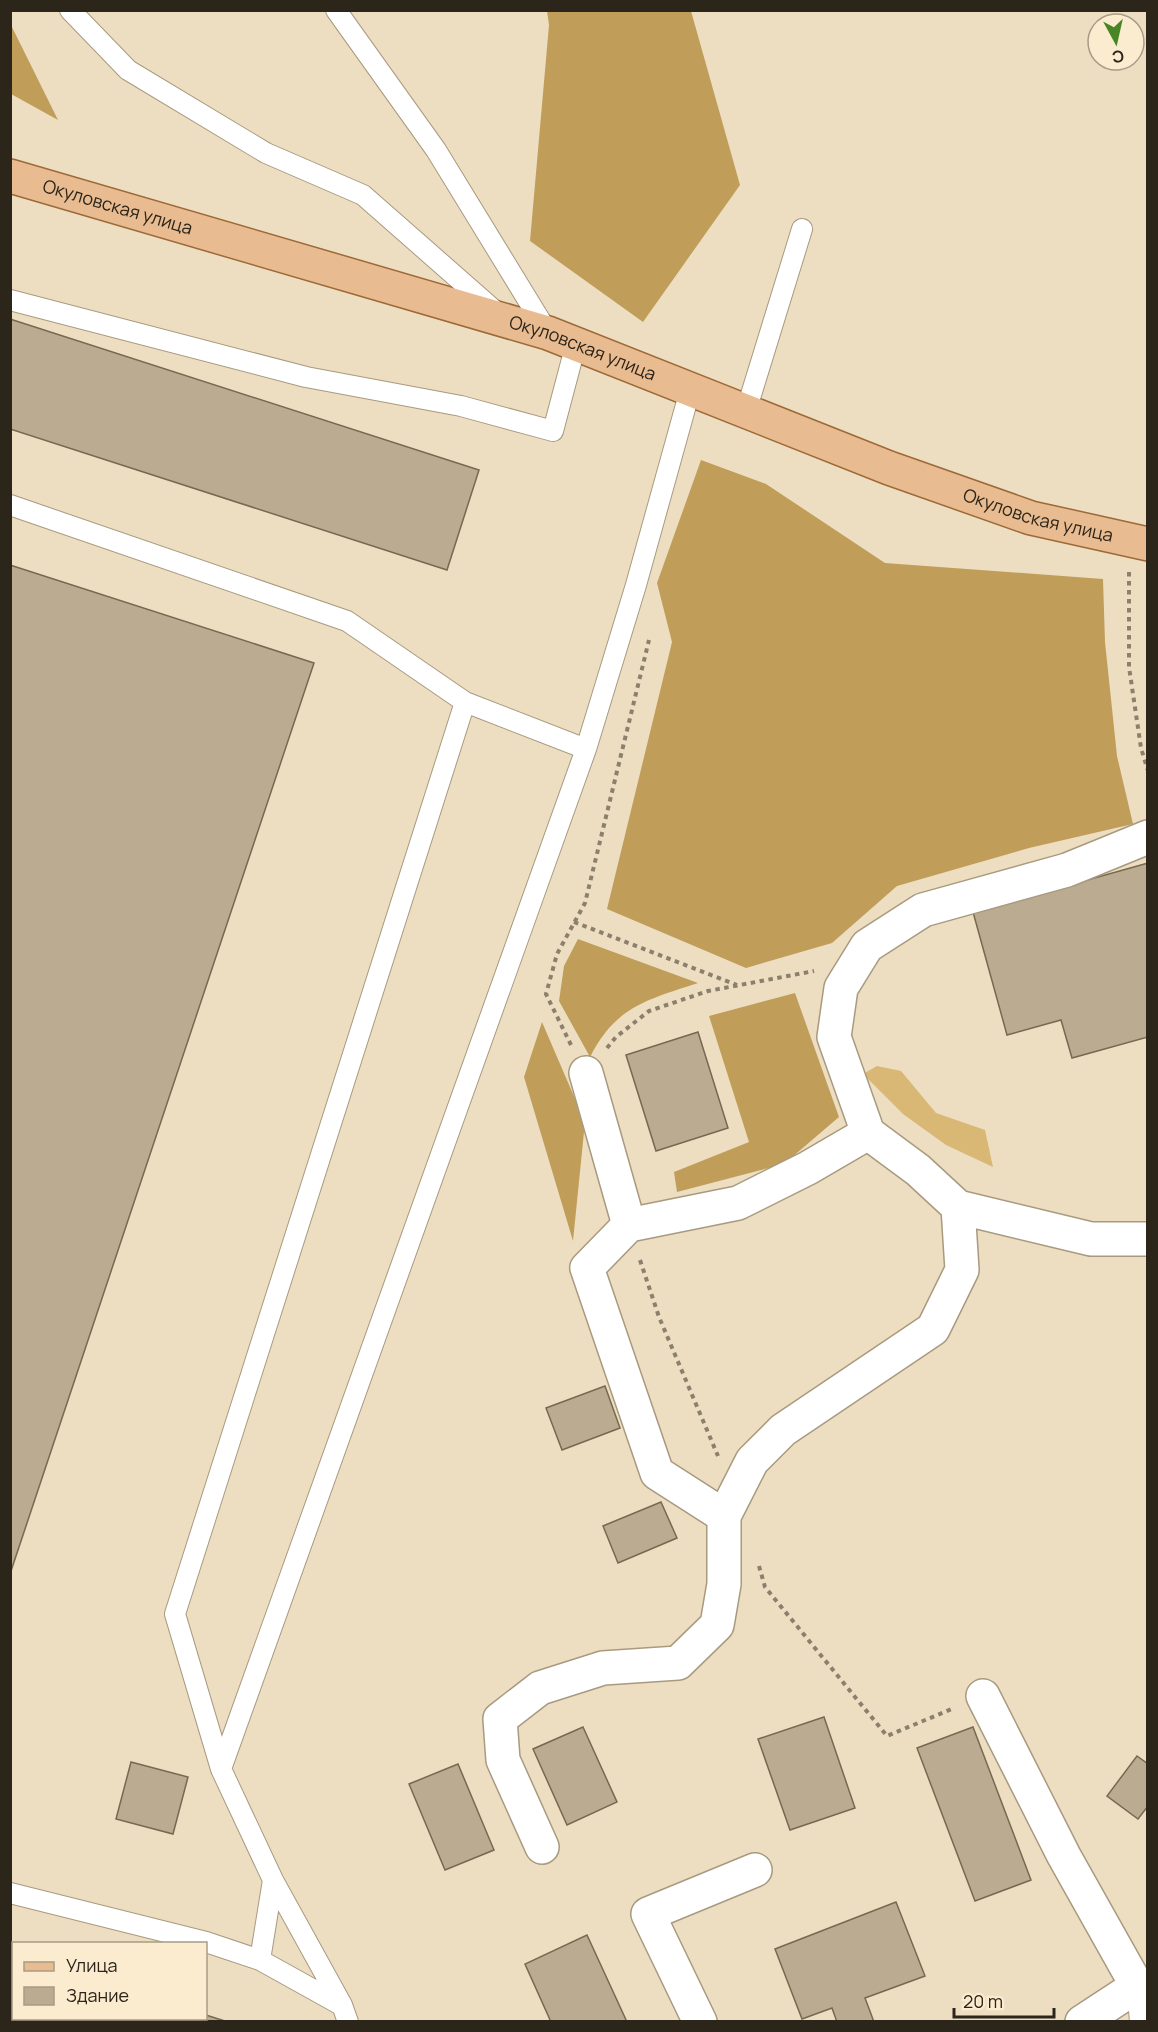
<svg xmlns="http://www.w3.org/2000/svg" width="1158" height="2032" font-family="Manrope,sans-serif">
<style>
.green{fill:#d9b775}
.forest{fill:#c09e5a}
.building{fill:#bbac91;stroke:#766950;stroke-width:1.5}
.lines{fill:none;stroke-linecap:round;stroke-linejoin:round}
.service-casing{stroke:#a89a7f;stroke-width:22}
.minor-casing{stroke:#a89a7f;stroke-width:36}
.primary-casing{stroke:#9d6937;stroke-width:36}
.path{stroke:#8b806d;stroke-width:4;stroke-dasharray:4.5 4.5;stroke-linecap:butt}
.service{stroke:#fff;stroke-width:20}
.minor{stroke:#fff;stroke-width:33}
.primary{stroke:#e9bb90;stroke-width:33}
.labels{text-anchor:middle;stroke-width:4.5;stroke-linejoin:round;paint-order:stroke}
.street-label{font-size:18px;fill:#2b251a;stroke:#fbebcf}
</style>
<rect width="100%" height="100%" fill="#eddec2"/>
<path class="green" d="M 877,1066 L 901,1071 L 936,1113 L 985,1130 L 993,1167 L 946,1145 L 903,1114 L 863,1074 Z"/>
<path class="forest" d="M 547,11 L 691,11 L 740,185 L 643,322 L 530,241 L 549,25 Z
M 10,25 L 11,25 L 58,120 L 11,94 Z
M 701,460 L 766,484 L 885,563 L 1103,579 L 1105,642 L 1117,756 L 1133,824 L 1029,848 L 897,886 L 832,943 L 746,968 L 607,909 L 672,642 L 657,583 Z
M 578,939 L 698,983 C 647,1000 616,1006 590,1057 L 559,1001 L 564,966 Z
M 795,993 L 839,1117 L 784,1164 L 677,1192 L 674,1172 L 749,1142 L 709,1016 Z
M 542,1022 L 585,1122 L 573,1241 L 524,1077 Z"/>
<path class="building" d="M 10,319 L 479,470 L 447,570 L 10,429 Z
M 10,565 L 314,663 L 10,1574 Z
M 1148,863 L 1148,1037 L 1072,1058 L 1061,1020 L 1007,1035 L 973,912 Z
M 698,1032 L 728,1128 L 656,1151 L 626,1055 Z
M 605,1386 L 620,1428 L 562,1450 L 546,1408 Z
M 661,1502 L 677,1538 L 618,1563 L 603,1526 Z
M 824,1717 L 855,1808 L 790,1830 L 758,1739 Z
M 583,1727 L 617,1802 L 567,1825 L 533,1749 Z
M 973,1727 L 1031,1880 L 975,1901 L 917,1748 Z
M 1137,1756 L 1148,1764 L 1148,1806 L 1138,1819 L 1107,1796 Z
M 131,1762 L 188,1777 L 173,1834 L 116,1819 Z
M 458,1764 L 494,1850 L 445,1870 L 409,1784 Z
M 896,1902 L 925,1976 L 865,1998 L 874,2022 L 837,2022 L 832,2008 L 802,2019 L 775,1949 Z
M 587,1935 L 627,2022 L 551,2022 L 525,1964 Z
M 10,1968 L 14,1969 L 14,2018 L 186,2018 L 196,2021 L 197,2018 L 206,2018 L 206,2015 L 228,2022 L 10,2022 Z"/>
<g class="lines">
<g class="service-casing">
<path id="service" d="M 70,10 L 128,70 L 266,153 L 363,195 L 495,311
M 336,10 L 436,150 L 548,333
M 10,300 L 306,377 L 461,406 L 553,431 L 576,344
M 746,411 L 802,229
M 10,505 L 347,621 L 465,702 L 586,749
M 221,1769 L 175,1614 L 465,702
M 10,1893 L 206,1942 L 260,1960 L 341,2005
M 260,1960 L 273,1880
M 1137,1986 L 1140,2022
M 348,2022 L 342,2005 L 273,1880 L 221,1769 L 586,749 L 636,585 L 691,387"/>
</g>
<g class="minor-casing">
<path id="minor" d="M 1148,837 L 1067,870 L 923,910 L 867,946 L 841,988 L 834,1037 L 868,1133 L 918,1170 L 958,1207 L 1091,1239 L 1148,1239
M 629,1225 L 738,1203 L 808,1168 L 868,1133
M 724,1516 L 752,1461 L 783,1430 L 933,1329 L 962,1270 L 958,1207
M 983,1696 L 1064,1856 L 1137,1986
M 542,1847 L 503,1760 L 500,1719 L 540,1688 L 603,1668 L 678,1663 L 717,1625 L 724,1584 L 724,1516 L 657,1473 L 587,1268 L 629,1225 L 586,1073
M 700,2022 L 648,1914 L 755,1870
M 1082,2022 L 1137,1986 L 1148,1985"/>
</g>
<g class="primary-casing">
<g id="primary">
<path id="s1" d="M 10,176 L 548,333 L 889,468 L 1031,518 L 1148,544"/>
</g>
</g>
<path class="path" d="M 1129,572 L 1129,667 L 1141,748 L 1148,771
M 574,922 L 737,985
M 571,1045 L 546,994 L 557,954 L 585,903 L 649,640
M 607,1048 L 616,1037 L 649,1011 L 708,991 L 814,971
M 640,1260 L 659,1317 L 718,1456
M 759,1566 L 765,1587 L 887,1736 L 954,1708"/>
<use href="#service" class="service"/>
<use href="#minor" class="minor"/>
<use href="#primary" class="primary"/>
</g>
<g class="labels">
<g class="street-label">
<text dy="6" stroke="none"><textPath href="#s1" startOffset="112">Окуловская улица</textPath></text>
<text dy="6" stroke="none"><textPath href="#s1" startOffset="598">Окуловская улица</textPath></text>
<text dy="6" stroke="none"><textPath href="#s1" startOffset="1084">Окуловская улица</textPath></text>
</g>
</g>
<rect width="1158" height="2032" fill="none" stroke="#2b251a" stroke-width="24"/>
<rect x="12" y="1942" width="195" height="78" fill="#fbebcf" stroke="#a89c87" stroke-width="1.5"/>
<rect x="24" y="1962" width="30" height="9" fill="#e9bb90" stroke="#a89c87" stroke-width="1.5"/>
<text x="66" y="1972" font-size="18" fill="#2b251a">Улица</text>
<rect x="24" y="1987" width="30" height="18" fill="#bbac91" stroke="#a89c87" stroke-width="1.5"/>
<text x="66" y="2002" font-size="18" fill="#2b251a">Здание</text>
<g transform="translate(1116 42) rotate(172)"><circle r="28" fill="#fbebcf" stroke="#a89c87" stroke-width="1.5"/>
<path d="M0-4.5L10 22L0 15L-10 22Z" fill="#478525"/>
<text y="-9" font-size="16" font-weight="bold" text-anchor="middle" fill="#2b251a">С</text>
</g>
<path d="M954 2008v9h100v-9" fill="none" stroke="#2b251a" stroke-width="3"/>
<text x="963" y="2008" font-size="18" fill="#2b251a" stroke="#fbebcf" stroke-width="4.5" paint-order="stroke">20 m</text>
</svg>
